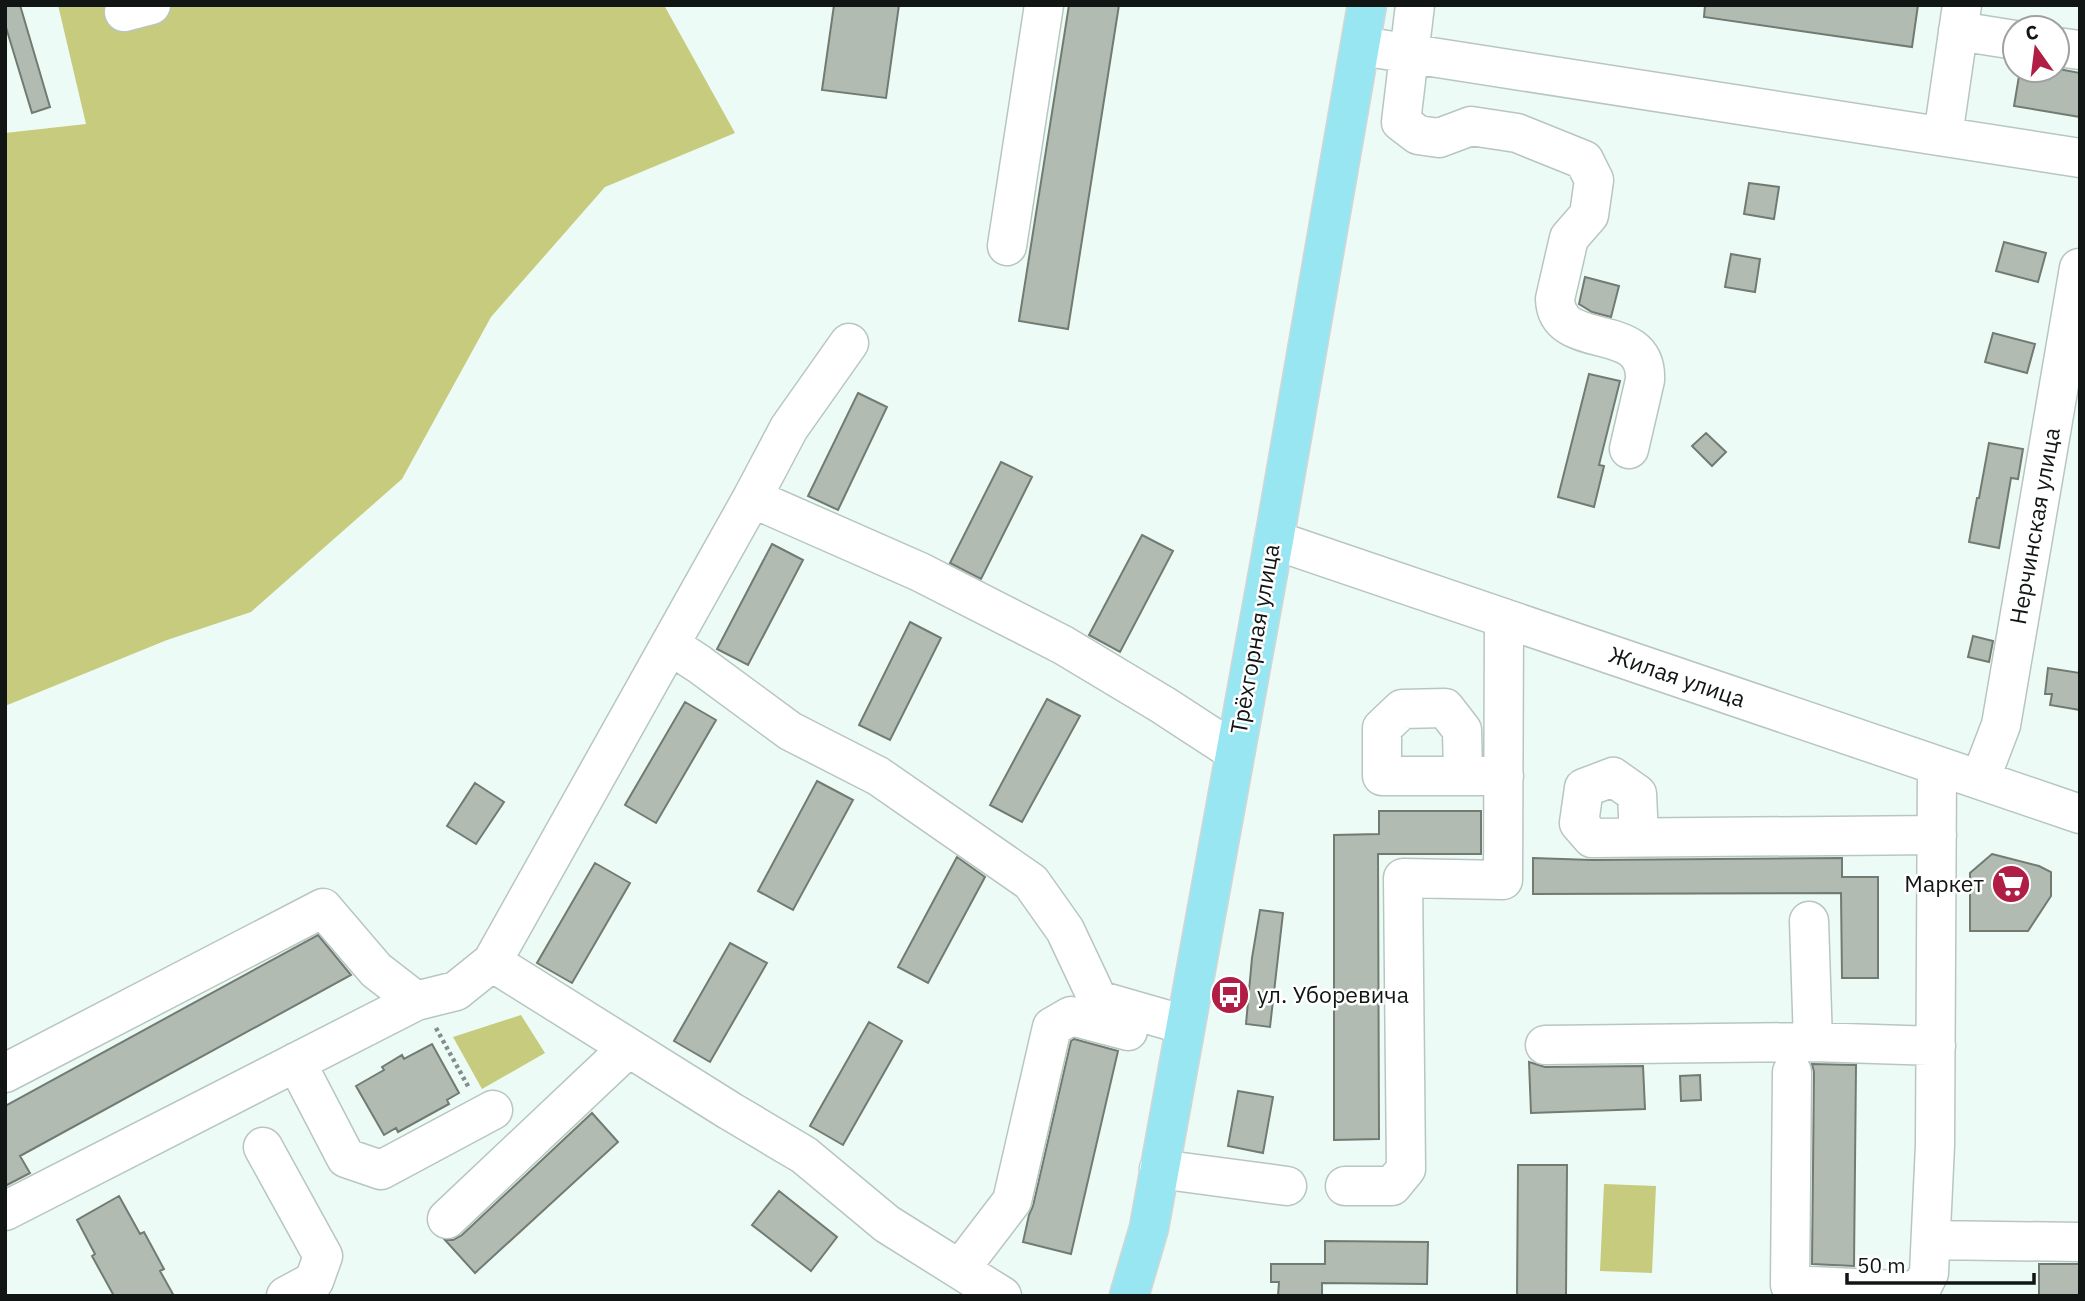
<svg xmlns="http://www.w3.org/2000/svg" width="2085" height="1301" font-family="'IBM Plex Sans',sans-serif">
<style>
.green{fill:#c6cb7e}
.building{fill:#b2bbb2;stroke:#727b72;stroke-width:2}
.lines{fill:none;stroke-linecap:round;stroke-linejoin:round}
.minor-casing{stroke:#b8c6c2;stroke-width:41}
.major-casing{stroke:#d4d5d5;stroke-width:41}
.path{stroke:#838d8b;stroke-width:4.5;stroke-dasharray:3.5 3.5;stroke-linecap:butt}
.minor{stroke:#fff;stroke-width:38}
.major{stroke:#99e6f3;stroke-width:38}
.labels{text-anchor:middle;stroke-width:5;stroke-linejoin:round;paint-order:stroke}
.street-label{font-size:23px;fill:#111615;stroke:#fff}
.poi-label{font-size:23px;fill:#111615;stroke:#fff;text-anchor:end}
</style>
<rect width="100%" height="100%" fill="#edfbf7"/>
<path class="green" d="M 58,5 L 664,5 L 735,133 L 605,187 L 491,317 L 402,479 L 251,612 L 167,640 L 5,706 L 5,133 L 86,124 Z
M 521,1015 L 545,1053 L 482,1089 L 453,1037 Z
M 1604,1184 L 1656,1186 L 1652,1273 L 1600,1271 Z"/>
<path class="building" d="M 5,5 L 20,5 L 50,107 L 32,113 L 5,24 Z
M 834,5 L 899,5 L 886,98 L 822,90 Z
M 1069,5 L 1119,5 L 1068,329 L 1019,321 Z
M 1705,5 L 1918,5 L 1912,47 L 1704,17 Z
M 2020,70 L 2064,70 L 2080,73 L 2080,117 L 2014,106 Z
M 1749,183 L 1779,187 L 1774,219 L 1744,214 Z
M 2004,242 L 2046,253 L 2038,282 L 1996,271 Z
M 1731,254 L 1760,259 L 1755,292 L 1725,287 Z
M 1585,277 L 1619,286 L 1611,317 L 1592,312 L 1579,304 Z
M 1993,333 L 2035,344 L 2027,373 L 1985,362 Z
M 1589,374 L 1620,381 L 1599,465 L 1604,466 L 1594,507 L 1558,497 Z
M 858,393 L 887,407 L 838,510 L 808,496 Z
M 1706,433 L 1726,452 L 1712,466 L 1692,446 Z
M 1989,443 L 2023,449 L 2018,479 L 2011,478 L 1999,548 L 1969,542 L 1977,498 L 1979,498 Z
M 1001,462 L 1032,477 L 981,579 L 950,563 Z
M 1142,535 L 1173,551 L 1120,652 L 1089,635 Z
M 772,544 L 803,560 L 748,665 L 717,649 Z
M 910,622 L 941,638 L 890,740 L 859,725 Z
M 1973,636 L 1993,641 L 1989,662 L 1968,657 Z
M 2048,668 L 2080,673 L 2080,710 L 2050,705 L 2052,694 L 2045,694 Z
M 1047,699 L 1080,716 L 1022,822 L 990,805 Z
M 685,702 L 716,720 L 656,823 L 625,805 Z
M 817,781 L 853,800 L 793,910 L 758,891 Z
M 475,783 L 504,802 L 476,844 L 447,826 Z
M 1379,811 L 1481,811 L 1481,854 L 1378,854 L 1379,1139 L 1334,1140 L 1334,835 L 1379,834 Z
M 1992,854 L 2039,866 L 2051,872 L 2051,896 L 2028,931 L 1970,931 L 1970,873 Z
M 957,857 L 985,877 L 928,983 L 898,967 Z
M 1533,858 L 1592,860 L 1842,858 L 1842,877 L 1878,877 L 1878,978 L 1842,978 L 1841,893 L 1533,894 Z
M 595,863 L 630,883 L 572,983 L 537,963 Z
M 1260,910 L 1283,913 L 1270,1027 L 1246,1024 L 1252,958 Z
M 318,935 L 351,975 L 20,1156 L 30,1173 L 5,1186 L 5,1106 Z
M 730,943 L 767,963 L 710,1062 L 674,1041 Z
M 869,1022 L 902,1041 L 843,1145 L 810,1126 Z
M 1074,1039 L 1118,1051 L 1071,1254 L 1023,1242 L 1029,1215 L 1033,1206 L 1071,1041 Z
M 432,1044 L 459,1093 L 447,1100 L 449,1104 L 398,1132 L 396,1128 L 384,1135 L 356,1086 L 384,1070 L 382,1067 L 402,1055 L 404,1059 Z
M 1529,1062 L 1545,1067 L 1643,1066 L 1645,1109 L 1531,1113 Z
M 1812,1064 L 1856,1065 L 1854,1266 L 1812,1264 L 1814,1072 Z
M 1700,1075 L 1701,1100 L 1681,1101 L 1680,1076 Z
M 1238,1091 L 1273,1097 L 1263,1153 L 1228,1146 Z
M 592,1113 L 618,1142 L 475,1273 L 445,1240 L 453,1240 L 462,1235 Z
M 1518,1165 L 1567,1165 L 1566,1296 L 1517,1296 Z
M 779,1191 L 837,1237 L 811,1271 L 752,1225 Z
M 119,1196 L 140,1234 L 144,1232 L 164,1269 L 160,1271 L 174,1296 L 114,1296 L 92,1256 L 95,1254 L 77,1220 Z
M 1325,1241 L 1428,1242 L 1427,1284 L 1322,1283 L 1322,1296 L 1278,1296 L 1279,1282 L 1271,1282 L 1271,1264 L 1325,1264 Z
M 2039,1264 L 2080,1264 L 2080,1296 L 2039,1296 Z"/>
<g class="lines">
<g class="minor-casing">
<path id="minor" d="M 1415,5 L 1401,122 L 1418,135 L 1439,138 L 1471,126 L 1517,133 L 1584,160 L 1594,180 L 1589,215 L 1569,238 L 1555,299 C 1557,354 1648,318 1645,380 L 1629,449
M 124,12 L 151,5
M 1958,31 L 2015,40
M 1361,46 L 2080,158
M 2057,47 L 2080,50
M 1943,136 L 1962,5
M 1007,246 L 1044,5
M 752,498 L 920,572 L 1063,645 L 1163,705 L 1235,752
M 1274,540 L 2080,814
M 670,645 L 699,664 L 790,731 L 878,776 L 1031,882 L 1065,930 L 1098,1000 L 1185,1025
M 1463,776 L 1462,730 L 1445,708 L 1402,709 L 1382,728 L 1382,776 L 1504,776
M 1980,780 L 2001,725 L 2079,268
M 1639,837 L 1637,794 L 1613,777 L 1584,788 L 1579,823 L 1592,838 L 1937,835
M 1809,921 L 1813,1042
M 492,962 L 730,1111 L 804,1155 L 887,1224 L 1002,1296
M 1545,1045 L 1813,1042 L 1936,1046
M 296,1062 L 346,1158 L 381,1170 L 493,1110
M 1792,1072 L 1790,1285 L 1920,1291 L 1929,1273 L 1935,1145 L 1937,766
M 5,1073 L 323,908 L 376,970 L 416,1001 L 456,991 L 492,962 L 752,498 L 789,428 L 849,343
M 263,1147 L 323,1256 L 314,1281 L 286,1296
M 1159,1169 L 1287,1186
M 1345,1186 L 1392,1186 L 1406,1169 L 1403,878 L 1503,880 L 1504,618
M 5,1211 L 416,1001
M 447,1219 L 628,1048
M 1931,1240 L 2080,1242
M 960,1269 L 1012,1201 L 1052,1027 L 1071,1016 L 1128,1031"/>
</g>
<g class="major-casing">
<path id="major" d="M 1129,1296 L 1149,1228 L 1274,540 L 1367,5"/>
</g>
<path class="path" d="M 436,1028 L 469,1088"/>
<use href="#minor" class="minor"/>
<use href="#major" class="major"/>
</g>
<defs>
<g id="supermarket-disc" transform="scale(2.0125)"><circle r="9.5" fill="#b11e45" stroke="#fff"/><path d="M-6-5.5h2.5l.6 2H6L4.5 2H-2.5L-4.4-4H-6ZM-1.5 3.2a1.3 1.3 0 1 0 .1 0ZM3 3.2a1.3 1.3 0 1 0 .1 0Z" fill="#fff"/></g>
<g id="bus-disc" transform="scale(2.0125)"><circle r="9.5" fill="#b11e45" stroke="#fff"/><path d="M-5-6H5V4H4V6H2V4H-2V6H-4V4H-5ZM-3.5-4V0h7V-4ZM-3.5 1.2v1.5H-2V1.2ZM2 1.2v1.5H3.5V1.2Z" fill="#fff"/></g>
</defs>
<g fill-rule="evenodd">
<use href="#supermarket-disc" x="2011" y="884"/>
<use href="#bus-disc" x="1230" y="995"/>
</g>
<g class="labels">
<g class="street-label">
<text transform="translate(2035 526) rotate(-80)" y="8">Нерчинская улица</text>
<text transform="translate(1255 639) rotate(-80)" y="8">Трёхгорная улица</text>
<text transform="translate(1677 677) rotate(19)" y="8">Жилая улица</text>
</g>
<g class="poi-label">
<text x="1984" y="892">Маркет</text>
<text x="1257" y="1003" text-anchor="start">ул. Уборевича</text>
</g>
</g>
<rect width="2085" height="1301" fill="none" stroke="#111615" stroke-width="14"/>
<g transform="translate(2036 49) rotate(346)"><circle r="33" fill="#ffffff" stroke="#a0a2a1" stroke-width="2"/>
<path d="M0-5L12 26L0 18L-12 26Z" fill="#b11e45"/>
<text y="-10" font-size="19" font-weight="bold" text-anchor="middle" fill="#111615">С</text>
</g>
<path d="M1847 1273v10h187v-10" fill="none" stroke="#111615" stroke-width="3.5"/>
<text x="1857" y="1273" font-size="21" fill="#111615" stroke="#ffffff" stroke-width="5" paint-order="stroke">50 m</text>
</svg>
